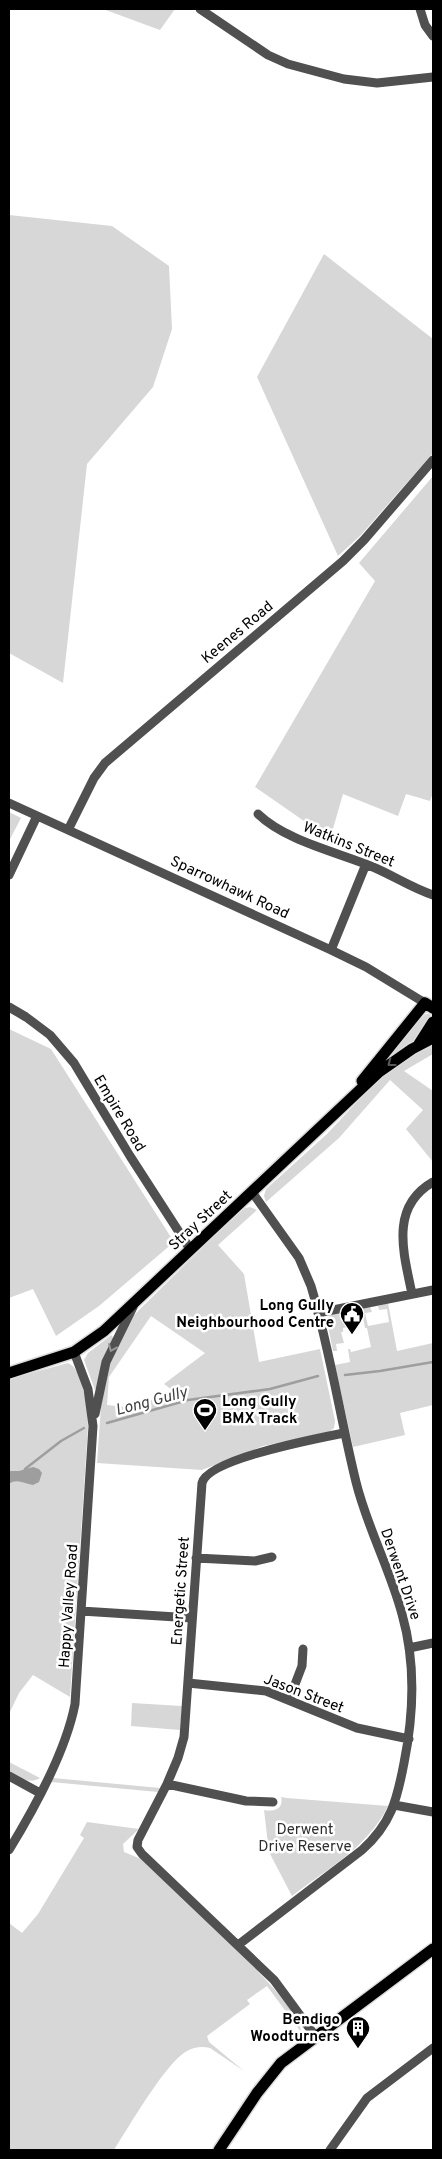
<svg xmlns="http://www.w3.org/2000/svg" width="442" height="2159" font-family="Overpass,sans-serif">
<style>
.green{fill:#d7d7d7;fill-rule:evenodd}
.water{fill:#9e9e9e}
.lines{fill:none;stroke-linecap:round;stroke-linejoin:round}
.stream{stroke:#9e9e9e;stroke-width:2.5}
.major-casing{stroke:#dbdbdb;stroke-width:14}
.minor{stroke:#505050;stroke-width:9}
.major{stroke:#000;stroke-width:11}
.oneway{stroke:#595959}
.oneway2{stroke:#969696}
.labels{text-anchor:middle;stroke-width:5;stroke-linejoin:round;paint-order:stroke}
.street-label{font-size:15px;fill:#000;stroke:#fff}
.poi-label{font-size:15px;font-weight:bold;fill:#000;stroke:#fff;text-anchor:end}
.park-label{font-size:15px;fill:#2e2e2e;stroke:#fff}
.water-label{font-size:16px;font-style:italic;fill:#3f3f3f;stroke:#fff}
</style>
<rect width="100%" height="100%" fill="#fff"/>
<path class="green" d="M 103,9 L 175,9 L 160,30 Z
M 9,215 L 112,226 L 169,266 L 172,329 L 153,387 L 87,464 L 63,683 L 9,653 Z
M 324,254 L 433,339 L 433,453 L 360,536 L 338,556 L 257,377 Z
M 433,476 L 433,793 L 430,801 L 406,794 L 398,816 L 343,794 L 330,839 L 255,787 L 375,581 L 359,563 Z
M 9,812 L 21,818 L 9,841 Z
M 426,1014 L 430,1014 L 431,1020 L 415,1042 L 386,1061 L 414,1024 Z
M 9,1029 L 51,1049 L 174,1242 L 99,1306 L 56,1336 L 33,1289 L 9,1298 Z
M 433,1043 L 433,1054 L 404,1071 L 433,1091 L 433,1162 L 406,1129 L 423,1110 L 390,1080 L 339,1138 L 266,1202 L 264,1196 L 266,1189 L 327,1134 L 381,1076 L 395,1065 Z
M 250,1207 L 257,1210 L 218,1245 L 244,1274 L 259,1362 L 320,1349 L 335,1421 L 334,1428 L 329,1432 L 263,1446 L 202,1470 L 97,1463 L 102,1392 L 109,1363 L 132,1317 L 212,1238 L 245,1208 ZM 151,1316 L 205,1353 L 164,1384 L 176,1393 L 126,1407 L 107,1405 L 109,1377 Z
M 388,1303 L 397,1351 L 433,1343 L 433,1405 L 400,1413 L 405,1435 L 353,1447 L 335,1365 L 350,1362 L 348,1349 L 350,1349 L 351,1352 L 371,1347 L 367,1328 L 365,1328 L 363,1317 L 351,1319 L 351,1323 L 347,1324 L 347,1327 L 343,1328 L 343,1332 L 341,1332 L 344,1343 L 336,1344 L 337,1351 L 333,1351 L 327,1321 L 330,1315 L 370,1307 L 372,1312 L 365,1313 L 368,1326 L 389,1322 L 387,1309 L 379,1310 L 378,1306 Z
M 110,1336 L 112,1335 L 113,1338 L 95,1390 L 84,1360 L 88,1353 Z
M 68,1363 C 83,1368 88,1412 88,1427 L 70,1697 L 33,1675 L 19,1693 L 9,1714 L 9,1379 Z
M 132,1703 L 182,1706 L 180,1730 L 131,1726 Z
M 9,1762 L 40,1778 C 29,1785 19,1777 9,1771 Z
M 53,1778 L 160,1788 L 158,1792 L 51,1782 Z
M 281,1797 L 287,1798 L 388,1806 C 368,1847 327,1869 292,1896 L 269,1852 L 264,1810 C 274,1812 284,1809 281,1797 Z
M 87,1822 L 139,1829 L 123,1844 L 124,1852 L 141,1859 C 167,1884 304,2005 301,2032 L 267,1986 L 247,2000 L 250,2004 L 207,2036 L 209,2042 L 244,2071 L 210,2048 C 202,2046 194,2047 187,2051 C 166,2062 129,2127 114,2150 L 9,2150 L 9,1923 L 22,1933 L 38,1914 L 84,1838 L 80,1835 Z"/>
<path class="water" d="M 33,1467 L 39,1469 L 42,1473 L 39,1482 L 33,1485 C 24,1484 17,1478 9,1484 L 9,1471 L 19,1471 Z"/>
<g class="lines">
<path class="stream" d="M 345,1375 L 380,1371 L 433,1362
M 107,1423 L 188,1400 L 270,1389 L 318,1376
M 25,1469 L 61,1441 L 84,1428"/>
<g class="major-casing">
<path id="major" d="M 419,1044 L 433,1022
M 362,1081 L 425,1003 L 433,1008
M 9,1373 L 74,1352 L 104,1331 L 379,1072 L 412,1049 L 433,1038
M 219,2150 L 257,2093 L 281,2063 L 433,1949"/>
</g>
<path class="minor" d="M 200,9 L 268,55 L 288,64 L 344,79 L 377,83 L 433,77
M 420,9 L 425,25 L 433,36
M 9,803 L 331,950 L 366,967 L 425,1003
M 258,814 C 286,841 337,852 373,867 C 394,876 412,888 433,895
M 68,830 L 94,778 L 105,763 L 343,561 L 364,540 L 433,460
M 9,875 L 37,816
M 331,950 L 366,864
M 9,1007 L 26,1017 L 50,1035 L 74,1063 L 130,1156 L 190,1249
M 412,1294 C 404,1254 389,1207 433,1182
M 318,1313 L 433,1290
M 95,1414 L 106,1362 L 133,1307
M 196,1558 L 255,1561 L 272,1557
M 81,1611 L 192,1618
M 409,1648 L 433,1643
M 188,1683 L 266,1691 L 357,1728 L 409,1739
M 289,1700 L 302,1666 L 303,1649
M 9,1776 L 40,1793
M 167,1784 L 246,1801 L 273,1802
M 394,1805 L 433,1812
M 9,1850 C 34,1809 66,1751 75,1704 L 93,1426 L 88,1389 L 74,1352
M 238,1945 L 362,1850 C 391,1824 397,1800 404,1763 C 414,1713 416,1663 402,1614 C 390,1569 367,1527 356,1482 C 340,1417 330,1350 311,1286 L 299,1258 L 252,1192
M 316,2037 L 274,1980 L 142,1854 L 137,1847 L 138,1840 L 167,1784 L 178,1758 L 184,1737 L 202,1483 C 208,1459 319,1438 344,1433
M 330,2150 L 367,2098 L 433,2048"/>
<use href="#major" class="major"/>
</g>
<defs><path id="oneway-chevron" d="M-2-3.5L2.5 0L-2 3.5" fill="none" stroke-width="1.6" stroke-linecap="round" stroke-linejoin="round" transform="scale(1.25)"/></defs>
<use class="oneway" href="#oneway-chevron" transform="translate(391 1063) rotate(143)"/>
<use class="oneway2" href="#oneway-chevron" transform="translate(112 1348) rotate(114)"/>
<defs>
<g id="civic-pin" transform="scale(1.25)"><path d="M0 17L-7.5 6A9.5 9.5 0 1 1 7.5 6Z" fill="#000" stroke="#fff"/><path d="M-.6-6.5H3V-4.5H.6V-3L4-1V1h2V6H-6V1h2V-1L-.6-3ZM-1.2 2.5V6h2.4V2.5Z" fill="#fff"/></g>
<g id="stadium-pin" transform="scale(1.25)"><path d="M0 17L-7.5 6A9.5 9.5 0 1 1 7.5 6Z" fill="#000" stroke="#fff"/><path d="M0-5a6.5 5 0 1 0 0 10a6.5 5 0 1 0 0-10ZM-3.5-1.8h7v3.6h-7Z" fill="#fff"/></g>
<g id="building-pin" transform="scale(1.25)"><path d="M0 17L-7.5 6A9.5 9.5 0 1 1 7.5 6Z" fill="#000" stroke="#fff"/><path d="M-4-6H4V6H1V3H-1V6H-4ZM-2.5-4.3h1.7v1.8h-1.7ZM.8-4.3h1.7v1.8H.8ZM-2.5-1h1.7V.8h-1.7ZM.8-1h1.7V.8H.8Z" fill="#fff"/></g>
</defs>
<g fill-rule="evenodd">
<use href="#civic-pin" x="352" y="1314"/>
<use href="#stadium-pin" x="205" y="1410"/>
<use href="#building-pin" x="358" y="2028"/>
</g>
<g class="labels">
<g class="street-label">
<text transform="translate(237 632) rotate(-40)" y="5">Keenes Road</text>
<text transform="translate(349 844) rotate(22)" y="5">Watkins Street</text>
<text transform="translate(230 887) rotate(25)" y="5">Sparrowhawk Road</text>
<text transform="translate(120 1113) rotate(59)" y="5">Empire Road</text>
<text transform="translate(200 1220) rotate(-43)" y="5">Stray Street</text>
<text transform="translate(401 1574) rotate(71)" y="5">Derwent Drive</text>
<text transform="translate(180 1591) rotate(-86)" y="5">Energetic Street</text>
<text transform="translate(68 1606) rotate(-86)" y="5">Happy Valley Road</text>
<text transform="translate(304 1693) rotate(21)" y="5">Jason Street</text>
</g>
<g class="poi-label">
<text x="334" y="1310">Long Gully<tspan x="334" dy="17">Neighbourhood Centre</tspan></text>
<text x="222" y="1406" text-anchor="start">Long Gully<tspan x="222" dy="17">BMX Track</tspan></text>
<text x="340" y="2024">Bendigo<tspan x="340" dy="17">Woodturners</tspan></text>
</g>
<g class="park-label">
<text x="305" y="1834">Derwent<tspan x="305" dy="17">Drive Reserve</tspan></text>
</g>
<g class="water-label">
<text transform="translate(151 1400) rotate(-15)" y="6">Long Gully</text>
</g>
</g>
<rect width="442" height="2159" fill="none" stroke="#000000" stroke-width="20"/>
</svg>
